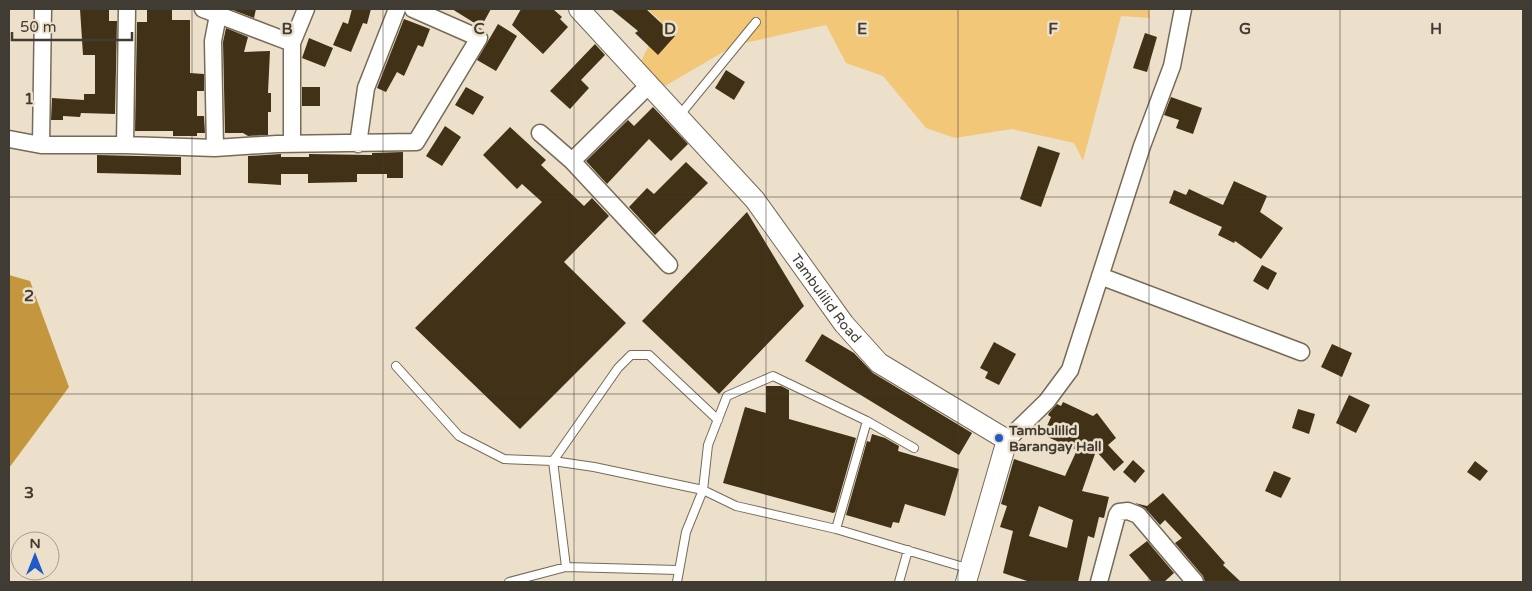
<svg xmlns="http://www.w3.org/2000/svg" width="1532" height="591" font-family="'Varela Round',sans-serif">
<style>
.green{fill:#f3c778}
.forest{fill:#c4973f}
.building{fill:#413217;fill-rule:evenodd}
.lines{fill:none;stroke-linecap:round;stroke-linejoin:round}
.service-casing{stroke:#766b58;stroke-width:10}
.minor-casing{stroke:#766b58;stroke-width:19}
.tertiary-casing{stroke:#766b58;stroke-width:22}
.service{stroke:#fff;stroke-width:8}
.minor{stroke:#fff;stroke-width:16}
.tertiary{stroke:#fff;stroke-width:20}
.grid{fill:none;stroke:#413c33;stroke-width:1;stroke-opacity:0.55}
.poi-dot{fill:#205ac7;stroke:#ede0ca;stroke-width:2}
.labels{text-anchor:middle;stroke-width:5;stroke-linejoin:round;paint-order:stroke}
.street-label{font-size:14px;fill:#413c33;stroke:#ede0ca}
.poi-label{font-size:14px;font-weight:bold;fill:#413c33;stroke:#ede0ca;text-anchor:start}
.grid-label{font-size:16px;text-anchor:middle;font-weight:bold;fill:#413c33;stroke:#ede0ca;stroke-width:5;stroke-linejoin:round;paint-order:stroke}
</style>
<rect width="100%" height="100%" fill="#ede0ca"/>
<path class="green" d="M 647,9 L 1149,9 L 1150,18 L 1121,16 L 1083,161 L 1074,143 L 1012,129 L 955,138 L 926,128 L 883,76 L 846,63 L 826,25 L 735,45 L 660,89 L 639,65 L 661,21 Z"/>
<path class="forest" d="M 9,275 L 30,281 L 69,387 L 9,468 Z"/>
<path class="building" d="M 80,9 L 109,9 L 109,21 L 117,21 L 115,114 L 81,113 L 80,117 L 63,116 L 63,120 L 51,120 L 52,98 L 84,100 L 84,94 L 95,94 L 95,55 L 83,55 Z
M 147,9 L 172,9 L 172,20 L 190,20 L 190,73 L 204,74 L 204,91 L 197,91 L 197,116 L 204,116 L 205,133 L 197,133 L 197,136 L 173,136 L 173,131 L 135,131 L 137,22 L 147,22 Z
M 230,9 L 256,9 L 254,18 Z
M 352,9 L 371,9 L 367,24 L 363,23 L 351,52 L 333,45 L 343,22 L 348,24 Z
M 452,9 L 491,9 L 481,27 Z
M 521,9 L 553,9 L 562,17 L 560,19 L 568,27 L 543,54 L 512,25 Z
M 611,9 L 646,9 L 675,36 L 658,55 L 635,33 L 638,31 Z
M 404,19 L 430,29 L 423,47 L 418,45 L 404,76 L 397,72 L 386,92 L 377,88 Z
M 498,24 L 517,36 L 496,71 L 477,60 Z
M 226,28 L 248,37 L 244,52 L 270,51 L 268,93 L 271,93 L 271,112 L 268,112 L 268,135 L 248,136 L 243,133 L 225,133 L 223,42 Z
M 1145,33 L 1157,37 L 1147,72 L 1133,68 Z
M 309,38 L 333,48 L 325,67 L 302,58 Z
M 595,44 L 605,55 L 581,80 L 589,88 L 570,109 L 550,91 Z
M 726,70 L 745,82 L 734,100 L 715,88 Z
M 302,87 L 320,87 L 320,106 L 302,106 Z
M 466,87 L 484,97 L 473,115 L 455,105 Z
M 1171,97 L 1202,108 L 1193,134 L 1176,128 L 1179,120 L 1164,115 Z
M 653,107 L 688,144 L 671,161 L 649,139 L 607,184 L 586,161 L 628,120 L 634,126 Z
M 445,126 L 461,137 L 442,166 L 426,156 Z
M 510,127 L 546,160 L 541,165 L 584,206 L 592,198 L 609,216 L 564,262 L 626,323 L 520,429 L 415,328 L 542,202 L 522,184 L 517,189 L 483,155 Z
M 1038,146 L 1060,153 L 1041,207 L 1020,199 Z
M 403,152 L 403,178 L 387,178 L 387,174 L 357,174 L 357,182 L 308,183 L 308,174 L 281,174 L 281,185 L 248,183 L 248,156 L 281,154 L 281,157 L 309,157 L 309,154 L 372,155 L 372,153 Z
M 97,155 L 181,157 L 181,175 L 97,173 Z
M 686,162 L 708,183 L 655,235 L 629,207 L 647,188 L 654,194 Z
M 1234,181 L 1267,196 L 1260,212 L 1283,228 L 1261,259 L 1235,241 L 1234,243 L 1218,235 L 1222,227 L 1169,203 L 1174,190 L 1186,195 L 1189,189 L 1223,205 Z
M 747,212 L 804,306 L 719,394 L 642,321 Z
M 1262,265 L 1277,273 L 1268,290 L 1253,281 Z
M 822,334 L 854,353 L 873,373 L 972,433 L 959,455 L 805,361 Z
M 994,342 L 1016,354 L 999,385 L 985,378 L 988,372 L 980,368 Z
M 1332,344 L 1352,353 L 1342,377 L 1321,367 Z
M 766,386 L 781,386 L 789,390 L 789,419 L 856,438 L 835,512 L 833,513 L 723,483 L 745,407 L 766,413 Z
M 1349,395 L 1370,405 L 1356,433 L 1336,423 Z
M 1063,402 L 1093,416 L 1097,413 L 1116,438 L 1108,445 L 1124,462 L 1114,471 L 1096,451 L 1082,491 L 1109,497 L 1104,518 L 1099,517 L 1094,538 L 1088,536 L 1078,582 L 1030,582 L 1003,573 L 1013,531 L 1000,527 L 1007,506 L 1001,504 L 1014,459 L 1065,476 L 1077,450 L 1043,435 L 1051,417 L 1048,415 L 1049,413 L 1057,404 L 1061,406 ZM 1039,506 L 1073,520 L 1067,548 L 1029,536 Z
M 1298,409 L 1315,414 L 1309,434 L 1292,428 Z
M 872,434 L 885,438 L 899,446 L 898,451 L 959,469 L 945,516 L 905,504 L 899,523 L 893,522 L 891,528 L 846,515 L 867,441 L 870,442 Z
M 1133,460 L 1145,471 L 1135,483 L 1123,472 Z
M 1475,461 L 1488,471 L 1480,481 L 1467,472 Z
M 1274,471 L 1291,478 L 1281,498 L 1265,491 Z
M 1163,493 L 1225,563 L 1223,565 L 1241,582 L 1205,582 L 1203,576 L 1175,543 L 1182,538 L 1165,520 L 1160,525 L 1145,508 L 1135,503 L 1147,506 Z
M 1147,541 L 1174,573 L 1164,582 L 1152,582 L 1129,555 Z"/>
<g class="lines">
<g class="service-casing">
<path id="service" d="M 679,116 L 756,22
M 396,366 L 459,436 L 504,459 L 553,461 L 594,467 L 703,490 L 686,532 L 677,582
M 914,448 L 867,421 L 773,376 L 727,396 L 708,445 L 703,490 L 736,506 L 836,529 L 970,569
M 836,529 L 867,421
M 566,567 L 553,461 L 618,368 L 631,355 L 649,355 L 718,420
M 509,582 L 566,567 L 678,570
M 899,582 L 908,550"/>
</g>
<g class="minor-casing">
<path id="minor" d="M 203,9 L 292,43
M 540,133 L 572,161 L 669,265
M 9,139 L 41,145 L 125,145 L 215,148 L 277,144 L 416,142 L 479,38 L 413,9
M 292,144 L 292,43 L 306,9
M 358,144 L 366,88 L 397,9
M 41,145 L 43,9
M 125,145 L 127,9
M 215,148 L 213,41 L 218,15
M 572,161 L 650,84
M 1100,276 L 1301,352
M 1007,440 L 1047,401 L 1070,370 L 1142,146 L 1172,66 L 1183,9
M 1099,582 L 1117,515 L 1119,512 L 1128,511 L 1138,515 L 1195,582"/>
</g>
<g class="tertiary-casing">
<g id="tertiary">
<path id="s1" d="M 579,9 L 755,200 L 844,324 L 879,363 L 1007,440 L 966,582"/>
</g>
</g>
<use href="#service" class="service"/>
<use href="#minor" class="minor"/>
<use href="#tertiary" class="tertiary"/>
</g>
<path class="grid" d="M 192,9 L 192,582M 383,9 L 383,582M 574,9 L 574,582M 766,9 L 766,582M 958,9 L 958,582M 1149,9 L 1149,582M 1340,9 L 1340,582M 9,197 L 1523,197M 9,394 L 1523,394"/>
<circle class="poi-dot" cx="999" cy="438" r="5"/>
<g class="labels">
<g class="street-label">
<text dy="5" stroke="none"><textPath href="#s1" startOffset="381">Tambulilid Road</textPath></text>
</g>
<g class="poi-label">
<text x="1009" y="435">Tambulilid<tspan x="1009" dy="16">Barangay Hall</tspan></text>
</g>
</g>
<g class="grid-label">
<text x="287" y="34">B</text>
<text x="479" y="34">C</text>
<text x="670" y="34">D</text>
<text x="862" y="34">E</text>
<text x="1053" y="34">F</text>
<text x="1245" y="34">G</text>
<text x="1436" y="34">H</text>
<text x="29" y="104">1</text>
<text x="29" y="301">2</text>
<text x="29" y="498">3</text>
</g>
<rect width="1532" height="591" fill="none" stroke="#413c33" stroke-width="20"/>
<g transform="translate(35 556)"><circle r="24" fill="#ede0ca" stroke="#a89e8e"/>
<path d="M0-4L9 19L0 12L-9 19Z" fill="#205ac7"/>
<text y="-8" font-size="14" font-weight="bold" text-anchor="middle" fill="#413c33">N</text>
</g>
<path d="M12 32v8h120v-8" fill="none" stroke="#413c33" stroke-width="2.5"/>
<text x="20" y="32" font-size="15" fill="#413c33" stroke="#ede0ca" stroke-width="4" paint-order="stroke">50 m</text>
</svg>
